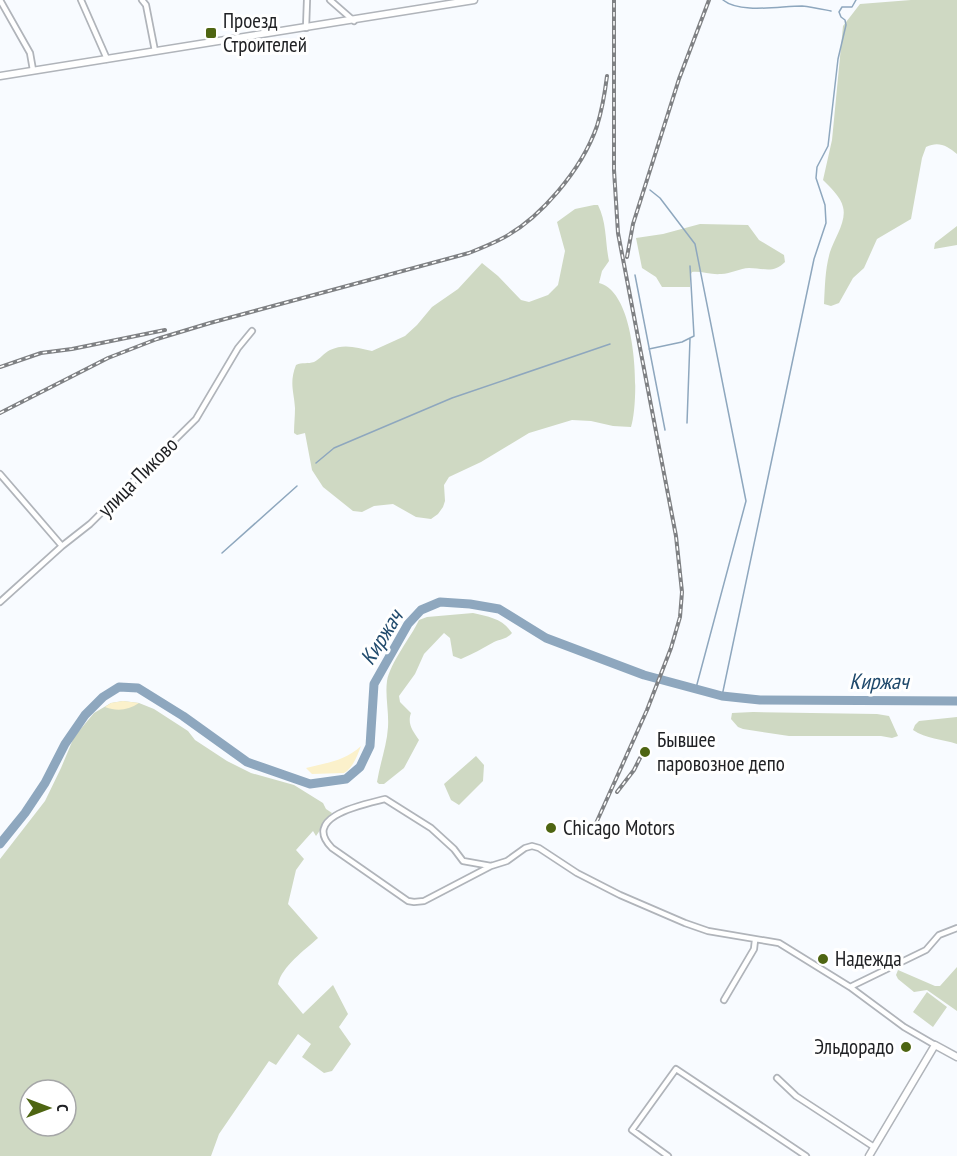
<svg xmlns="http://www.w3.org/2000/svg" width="957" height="1156" font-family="'PT Sans Narrow',sans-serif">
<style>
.green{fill:#cfd9c3;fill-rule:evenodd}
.sand{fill:#fbf1cb}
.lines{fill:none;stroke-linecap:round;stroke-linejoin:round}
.stream{stroke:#8ea7be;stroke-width:1.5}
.river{stroke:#8ea7be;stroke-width:9}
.minor-casing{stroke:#b0b4ba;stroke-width:8}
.tertiary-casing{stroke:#b0b4ba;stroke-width:9}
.minor{stroke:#fff;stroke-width:4.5}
.tertiary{stroke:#fff;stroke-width:6}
.rail-casing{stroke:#7f8184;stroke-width:4}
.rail{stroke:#fff;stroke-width:1.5;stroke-dasharray:4.5;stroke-linecap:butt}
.poi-dot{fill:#4e6512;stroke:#fff;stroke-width:2}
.labels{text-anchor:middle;stroke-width:6;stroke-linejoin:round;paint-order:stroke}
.poi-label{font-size:21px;fill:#212225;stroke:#fff;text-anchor:start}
.street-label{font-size:21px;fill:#212225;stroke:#fff}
.water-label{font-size:22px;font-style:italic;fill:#204a6c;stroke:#fff}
</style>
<rect width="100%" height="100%" fill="#f8fbff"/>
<path class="green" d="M 911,0 L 957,0 L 957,154 C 947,146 939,141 926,147 L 922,158 L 911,219 L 877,239 L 864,268 L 853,278 L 839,303 L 831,306 L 824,304 C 825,286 825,269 830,252 C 834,239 847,221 843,207 C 841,197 830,187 823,180 L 832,140 L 843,26 L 860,4 Z
M 594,205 L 598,205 C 607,223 605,242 609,261 L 602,271 L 599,283 C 637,292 640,397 631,427 L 613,426 L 591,421 L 572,420 L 529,433 L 481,462 L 449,477 L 444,485 L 445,501 L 443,507 L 438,514 L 431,519 L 416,517 L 393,504 L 374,506 L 362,512 L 353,511 L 323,487 L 312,470 L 305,433 L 297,435 L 294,433 C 294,425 295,416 295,408 C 294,391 289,383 296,365 C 302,362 308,364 314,362 C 320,359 324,353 330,350 C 345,343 357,348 372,351 L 405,336 L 417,325 L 432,307 L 458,289 L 482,263 L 498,276 L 521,300 L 529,302 L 548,295 L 558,285 L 565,251 L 557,222 L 575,209 Z
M 700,224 L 748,225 L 759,240 L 784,255 L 785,262 C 773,274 764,268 749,268 C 740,268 731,274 721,274 C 711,275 702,271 692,272 L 690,276 L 690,287 L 662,287 L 656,277 L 642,268 L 636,238 L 663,234 Z
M 957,226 L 957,245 L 934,249 L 935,243 Z
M 473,613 C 489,617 502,618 512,633 C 507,639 501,639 494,642 C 483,648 473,654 461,659 L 453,656 L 450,638 L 444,633 L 424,654 L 415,674 L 399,696 L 400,702 L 411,713 C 407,724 413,731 419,740 L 404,768 L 384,784 L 379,784 L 377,782 C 380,763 387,745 388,727 C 389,712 385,696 387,681 C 390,663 411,637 419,620 L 427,617 Z
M 123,701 L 139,703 L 154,709 L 188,731 L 195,740 L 227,761 L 251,773 L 294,785 L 323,803 L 326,809 L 332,813 L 316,836 L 313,831 L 296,850 L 304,859 L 296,870 L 288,904 L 318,938 C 305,950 282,966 278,984 L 303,1014 L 333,985 L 348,1014 L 339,1027 L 351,1044 L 332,1071 L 324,1073 L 302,1057 L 311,1044 L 298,1034 L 276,1065 L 269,1061 L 219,1134 L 211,1156 L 0,1156 L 0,859 L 45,801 L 61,768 L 74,737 L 94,713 L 111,703 ZM 30,1090 L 66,1090 L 66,1126 L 30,1126 Z
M 753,712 L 877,714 L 889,716 L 898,736 L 892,738 L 881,736 L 789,736 L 743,729 L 738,727 L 731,719 L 732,713 Z
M 957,717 L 957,744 C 942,739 926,739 913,730 L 915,725 L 919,721 Z
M 476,756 L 484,765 L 483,781 L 459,805 L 451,800 L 444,784 Z
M 957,967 L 957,1011 L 927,990 L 914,992 L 898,979 L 896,975 L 898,970 L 935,986 L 940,986 Z
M 927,992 L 947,1007 L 933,1027 L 913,1012 Z"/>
<path class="sand" d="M 123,701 L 139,703 C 128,710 118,712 105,707 L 111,703 Z
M 361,746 C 357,756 353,768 344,773 L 312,774 L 306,768 C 326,763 345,761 361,746 Z"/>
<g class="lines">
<path class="stream" d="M 723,0 C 740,14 780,6 802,6 C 812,7 821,9 831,11
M 650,190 L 660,198 L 695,244 L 746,501 L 696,688
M 635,275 L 665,430
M 649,349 L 682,342 L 694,336 L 690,266
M 687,423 L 690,339
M 316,463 L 334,448 L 452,398 L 610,344
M 222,553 L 297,486
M 722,696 L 814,259 L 826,223 L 825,205 L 816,178 L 817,167 L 828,146 L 838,59 L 846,25 L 845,20 L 841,17 L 839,12 L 842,7 L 852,7 L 856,0"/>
<path class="river" d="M 0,844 L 25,813 L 45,783 L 65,744 L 85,715 L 103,697 L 119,687 L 138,688 L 183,716 L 247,762 L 310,784 L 346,779 L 360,767 L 370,746 L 374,684 L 408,624 L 421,610 L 440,602 L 470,604 L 499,609 L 546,638 L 644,675 L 722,696 L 760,700 L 957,701"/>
<g class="minor-casing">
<path id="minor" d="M 0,0 L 30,53 L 33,70
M 81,0 L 107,59
M 142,0 L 146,5 L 155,51
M 330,0 L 354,21
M 306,28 L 307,0
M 0,474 L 62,546
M 0,602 L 62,546 L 90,524 L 196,419 L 238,348 L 252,331
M 491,866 L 424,901 L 414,902 L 408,901 L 332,848 C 300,816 366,804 385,799 L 431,828 L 454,849 L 463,861 L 491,866 L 507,861 L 525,848 L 532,846 L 539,848 L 577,873 L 620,895 L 685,923 L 708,931 L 779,943 L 850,987 L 904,1027 L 935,1045
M 850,987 L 926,950 L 939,935 L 957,928
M 724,1000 L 754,949 L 755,940
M 777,1078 L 796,1096 L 874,1147
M 668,1156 L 632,1130 L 676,1069 L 806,1156"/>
</g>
<g class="tertiary-casing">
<path id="tertiary" d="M 0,76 L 474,0
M 869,1156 L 935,1045 L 957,1057"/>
</g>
<use href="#minor" class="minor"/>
<use href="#tertiary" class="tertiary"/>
<g class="rail-casing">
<path id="rail" d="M 627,257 L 633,224 L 679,79 L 709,0
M 0,367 L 41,353 L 72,349 L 165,330
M 0,413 L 108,358 L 157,339 L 210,323 L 469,253 C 479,249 489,245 499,240 C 540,220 582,169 597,126 C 602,110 605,92 607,76
M 617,792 L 634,770 L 640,758
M 593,830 L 647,710 L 671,648 L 680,617 L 682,592 L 676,536 L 618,233 L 614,170 L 614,0"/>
</g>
<use href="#rail" class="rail"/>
</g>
<g class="poi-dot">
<rect x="205" y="27" width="12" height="12" rx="3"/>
<circle cx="645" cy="752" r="6"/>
<circle cx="551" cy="828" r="6"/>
<circle cx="823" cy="959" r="6"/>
<circle cx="906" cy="1047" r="6"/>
</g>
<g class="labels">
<g class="poi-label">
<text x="223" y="28">Проезд<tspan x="223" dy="24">Строителей</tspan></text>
<text x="657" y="747">Бывшее<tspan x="657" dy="24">паровозное депо</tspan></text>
<text x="563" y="835">Chicago Motors</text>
<text x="835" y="966">Надежда</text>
<text x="894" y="1054" text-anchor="end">Эльдорадо</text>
</g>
<g class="street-label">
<text transform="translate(138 477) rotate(-45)" y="7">улица Пиково</text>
</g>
<g class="water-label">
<text transform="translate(381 637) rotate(-58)" y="8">Киржач</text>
<text x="879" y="689">Киржач</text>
</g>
</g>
<g transform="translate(48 1108) rotate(90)"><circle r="28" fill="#ffffff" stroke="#a6a7a8" stroke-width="1.5"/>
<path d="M0-4.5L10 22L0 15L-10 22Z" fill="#4e6512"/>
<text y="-9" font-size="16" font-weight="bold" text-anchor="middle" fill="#212225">С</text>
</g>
</svg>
